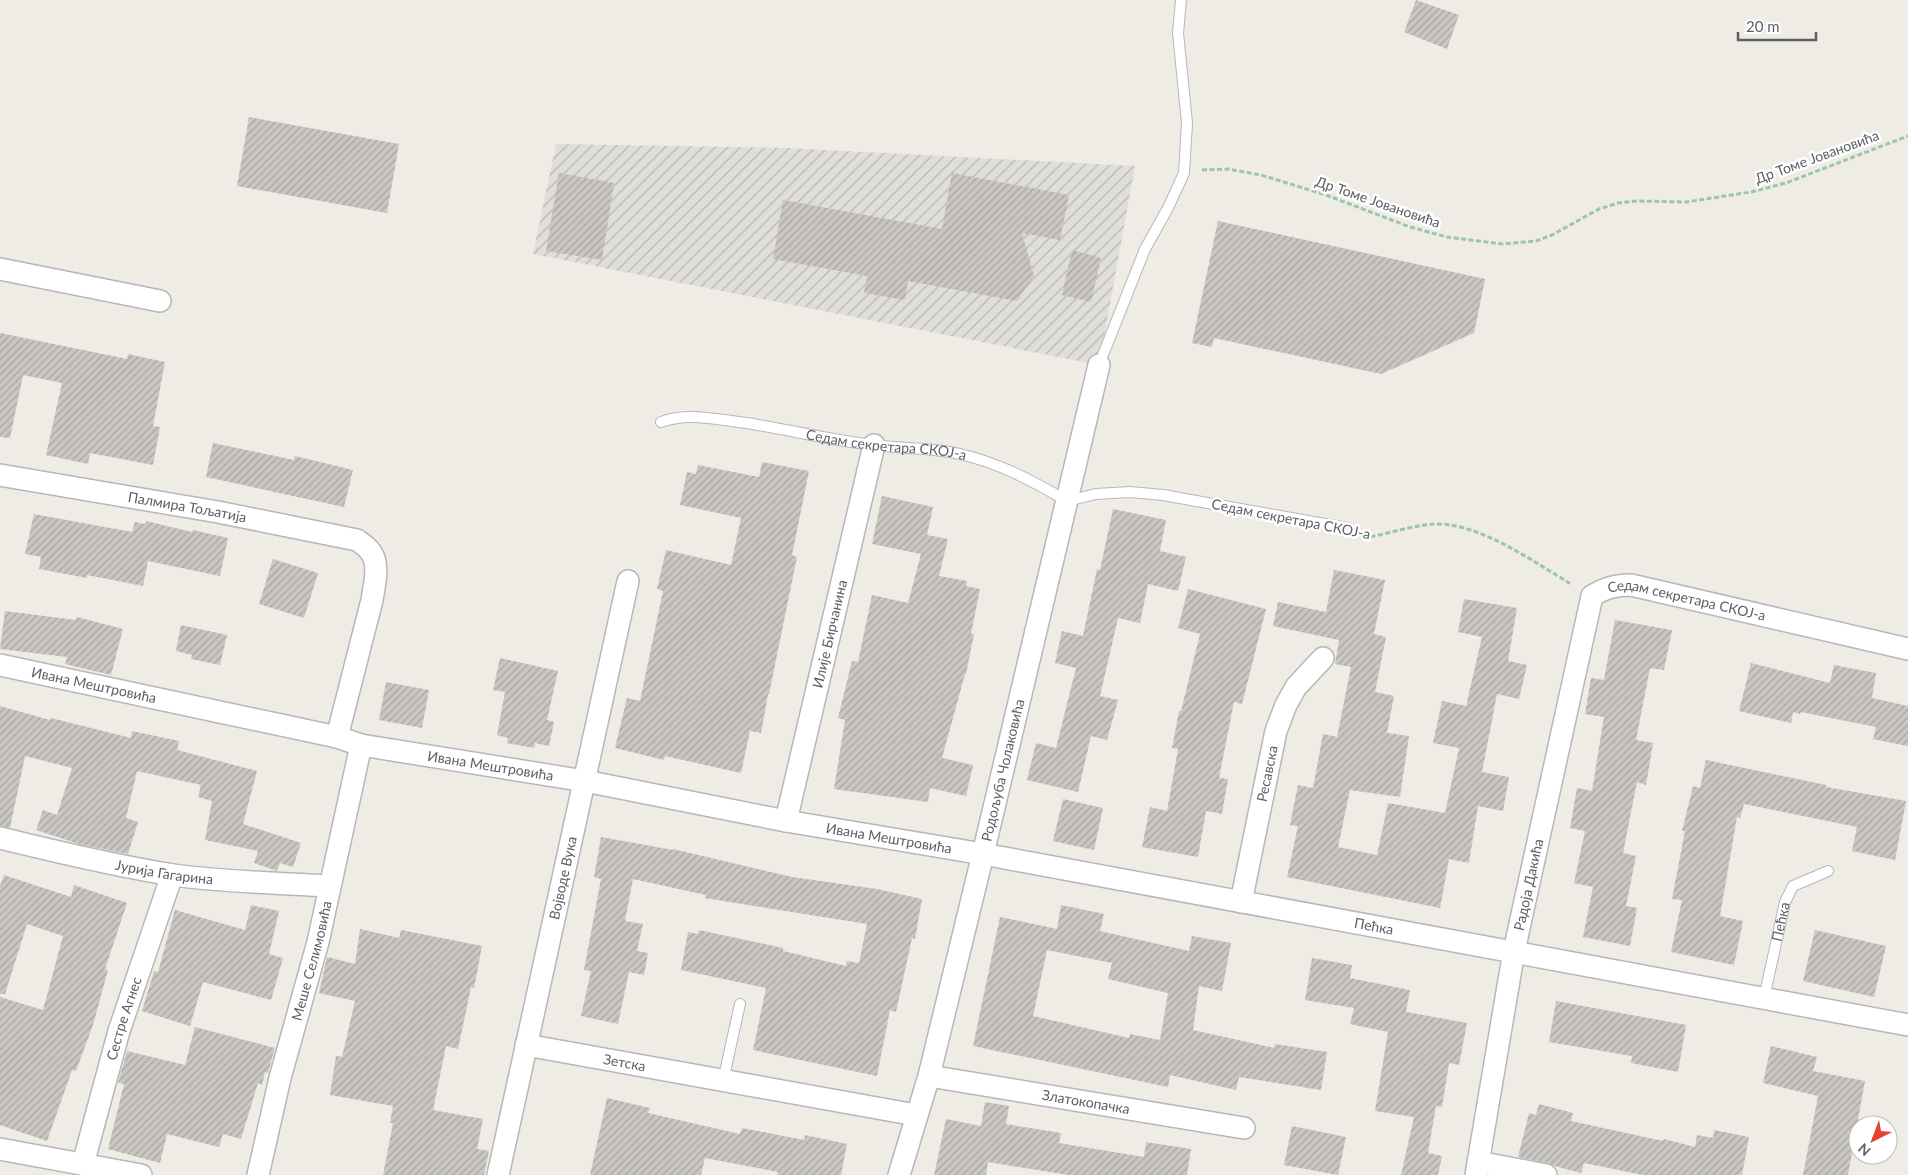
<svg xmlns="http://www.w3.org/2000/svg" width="1908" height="1175" font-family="Lato,sans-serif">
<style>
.industrial{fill:url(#industrial-furrows)}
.building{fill:url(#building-hatch);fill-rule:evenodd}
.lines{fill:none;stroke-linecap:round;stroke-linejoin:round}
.service-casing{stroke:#b5b7bb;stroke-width:12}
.minor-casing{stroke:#b5b7bb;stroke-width:24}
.path{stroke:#9bc6a7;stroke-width:3;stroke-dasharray:5 2.5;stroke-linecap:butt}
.service{stroke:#fff;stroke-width:10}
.minor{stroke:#fff;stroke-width:21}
.labels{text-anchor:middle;stroke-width:5;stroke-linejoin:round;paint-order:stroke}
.street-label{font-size:14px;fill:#5c6065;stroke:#fff}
</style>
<defs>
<pattern id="industrial-furrows" width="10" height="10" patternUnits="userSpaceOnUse" patternTransform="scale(1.25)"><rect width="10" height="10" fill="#e0ded9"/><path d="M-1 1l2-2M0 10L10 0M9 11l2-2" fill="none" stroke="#b9b7b4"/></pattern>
<pattern id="building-hatch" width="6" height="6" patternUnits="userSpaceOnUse" patternTransform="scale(1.25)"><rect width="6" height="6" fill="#cac7c2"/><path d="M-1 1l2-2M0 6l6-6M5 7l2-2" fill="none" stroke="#a7a5a1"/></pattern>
</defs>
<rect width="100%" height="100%" fill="#efece5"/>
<path class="industrial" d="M 556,144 L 788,148 L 1135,166 L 1099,365 L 533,254 Z"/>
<path class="building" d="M 1416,0 L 1459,15 L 1447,49 L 1404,32 Z
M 249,117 L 399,144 L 387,213 L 237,186 Z
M 559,173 L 614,183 L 602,260 L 546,251 Z
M 952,173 L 1069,195 L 1060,240 L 1022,233 L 1034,276 L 1017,301 L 908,281 L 905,300 L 864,293 L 867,276 L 773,259 L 783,200 L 942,229 Z
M 1218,221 L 1485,279 L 1474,333 L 1381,374 L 1214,338 L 1212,347 L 1192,343 Z
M 1072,250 L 1101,258 L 1091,302 L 1062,295 Z
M 0,333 L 127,359 L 128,354 L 165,362 L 153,426 L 160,427 L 153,465 L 90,453 L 88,464 L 46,455 L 62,383 L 23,375 L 10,438 L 0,437 Z
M 213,443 L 294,460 L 295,456 L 353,470 L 344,507 L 206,477 Z
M 762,462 L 809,471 L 792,555 L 797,557 L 769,694 L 768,694 L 761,733 L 750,731 L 741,773 L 665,756 L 664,760 L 615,748 L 627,698 L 640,701 L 663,591 L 657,589 L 666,550 L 731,565 L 741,518 L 680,505 L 687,472 L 696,474 L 698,465 L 759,477 Z
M 882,496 L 933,507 L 927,535 L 948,539 L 939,576 L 967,581 L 966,586 L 980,589 L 971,634 L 974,634 L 966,674 L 965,674 L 942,758 L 973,765 L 966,796 L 930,788 L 928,802 L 834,789 L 845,720 L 838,718 L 852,661 L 858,662 L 872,595 L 908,603 L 921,554 L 872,544 Z
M 1113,509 L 1166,520 L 1160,551 L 1186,557 L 1178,591 L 1148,584 L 1140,623 L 1118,618 L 1100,696 L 1118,700 L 1107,740 L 1091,736 L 1078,792 L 1027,780 L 1036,743 L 1056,748 L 1076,668 L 1055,663 L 1062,631 L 1083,636 L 1097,569 L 1100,570 Z
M 34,514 L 132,532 L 135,522 L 145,524 L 146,521 L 192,532 L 193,530 L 228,538 L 220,576 L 148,561 L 143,586 L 87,575 L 87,578 L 39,569 L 41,557 L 25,554 Z
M 273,559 L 318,573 L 304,618 L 259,604 Z
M 1334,570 L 1385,580 L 1374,634 L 1386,637 L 1375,692 L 1394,696 L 1387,733 L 1409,736 L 1400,797 L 1350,790 L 1338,847 L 1377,855 L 1388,803 L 1445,813 L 1459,748 L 1433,743 L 1442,701 L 1466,706 L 1482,637 L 1458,632 L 1464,599 L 1517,608 L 1508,661 L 1527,665 L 1519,699 L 1497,694 L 1482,772 L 1509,777 L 1503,811 L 1478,806 L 1469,863 L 1449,859 L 1440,908 L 1287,877 L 1298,826 L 1290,825 L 1298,785 L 1313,788 L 1323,734 L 1337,737 L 1351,667 L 1335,664 L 1339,640 L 1273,626 L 1278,602 L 1326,612 Z
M 1188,589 L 1266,609 L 1242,704 L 1234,702 L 1219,778 L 1228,779 L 1222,814 L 1206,811 L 1198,857 L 1142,847 L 1150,807 L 1167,811 L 1178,749 L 1172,748 L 1179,711 L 1181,711 L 1200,634 L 1178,628 Z
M 5,611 L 76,620 L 77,617 L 123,629 L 111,675 L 65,664 L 67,657 L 0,649 Z
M 1615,620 L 1672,630 L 1664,670 L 1650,668 L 1636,740 L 1653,743 L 1646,785 L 1637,782 L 1623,853 L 1636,856 L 1626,906 L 1637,908 L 1630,946 L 1583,937 L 1593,887 L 1574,883 L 1585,831 L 1570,828 L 1577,788 L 1592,791 L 1604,717 L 1585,714 L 1591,678 L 1604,680 Z
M 181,625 L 227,635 L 220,665 L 191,659 L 192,655 L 176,651 Z
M 500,658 L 558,671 L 547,720 L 554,722 L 549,746 L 535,743 L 534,748 L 507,743 L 508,738 L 497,735 L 505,692 L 493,690 Z
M 1751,663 L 1830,683 L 1834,665 L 1876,673 L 1872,698 L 1908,706 L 1908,746 L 1873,739 L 1876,727 L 1801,712 L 1800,714 L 1793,712 L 1791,723 L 1739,711 Z
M 386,682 L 429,690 L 422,728 L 379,720 Z
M 0,706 L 50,720 L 51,718 L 131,738 L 132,731 L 179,741 L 177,750 L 257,771 L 243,824 L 301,843 L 293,867 L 280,863 L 277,871 L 254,863 L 258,851 L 205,840 L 212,801 L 198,797 L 201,785 L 137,771 L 126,818 L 138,822 L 128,854 L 79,844 L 36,830 L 43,810 L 57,815 L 72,768 L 25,756 L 10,828 L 0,826 Z
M 1706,760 L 1826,785 L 1826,787 L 1906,801 L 1895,860 L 1852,851 L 1857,827 L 1744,804 L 1740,818 L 1737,817 L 1720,916 L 1743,921 L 1734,965 L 1671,952 L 1682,900 L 1672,899 L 1685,831 L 1682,831 L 1693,786 L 1700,788 Z
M 1063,799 L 1103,808 L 1094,850 L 1053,841 Z
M 601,837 L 673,850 L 673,849 L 792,877 L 877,889 L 922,899 L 915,939 L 912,938 L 896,1012 L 890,1010 L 877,1076 L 753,1050 L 766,988 L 681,970 L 688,932 L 698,934 L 699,930 L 783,948 L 783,951 L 846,966 L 847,961 L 859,963 L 867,924 L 705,898 L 706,895 L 633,879 L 625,921 L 643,924 L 637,951 L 648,953 L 644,975 L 629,972 L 618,1024 L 581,1016 L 591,971 L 584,970 L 601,879 L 594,877 Z
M 4,875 L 71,897 L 74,885 L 127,903 L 105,969 L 108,970 L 93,1025 L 76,1071 L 72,1070 L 47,1141 L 0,1125 L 0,997 L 43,1010 L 63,936 L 27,924 L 5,994 L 0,994 L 0,886 Z
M 251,905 L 279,911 L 269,954 L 283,958 L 271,1000 L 203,982 L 190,1026 L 142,1011 L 154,971 L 158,972 L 175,910 L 245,930 Z
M 1061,905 L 1104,914 L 1100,931 L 1189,951 L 1192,936 L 1231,943 L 1222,991 L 1199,986 L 1193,1030 L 1274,1048 L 1275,1044 L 1327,1052 L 1321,1090 L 1239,1077 L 1236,1090 L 1170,1075 L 1168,1087 L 973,1046 L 1000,917 L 1057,929 ZM 1047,950 L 1112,963 L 1108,979 L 1168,993 L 1160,1040 L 1130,1034 L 1129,1038 L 1033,1016 Z
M 360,929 L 399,938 L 401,930 L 482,946 L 474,988 L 471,987 L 458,1049 L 446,1046 L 433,1110 L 483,1119 L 477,1149 L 489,1151 L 484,1175 L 383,1175 L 393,1123 L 390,1123 L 393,1106 L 330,1095 L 336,1056 L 342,1057 L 355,1001 L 319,993 L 327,957 L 355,964 Z
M 1815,930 L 1886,946 L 1874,997 L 1803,981 Z
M 1312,958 L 1352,965 L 1350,978 L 1410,990 L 1406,1012 L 1467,1023 L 1459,1065 L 1449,1063 L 1442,1107 L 1436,1106 L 1428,1153 L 1442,1156 L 1438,1175 L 1401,1175 L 1414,1117 L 1375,1111 L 1388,1032 L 1350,1024 L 1354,1008 L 1305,1000 Z
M 1556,1001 L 1686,1025 L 1678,1072 L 1631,1063 L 1632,1056 L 1549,1042 Z
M 195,1027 L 275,1048 L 268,1073 L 265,1072 L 262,1085 L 258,1083 L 241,1139 L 223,1134 L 219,1147 L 167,1134 L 160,1163 L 108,1149 L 124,1084 L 118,1083 L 127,1051 L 185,1065 Z
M 1771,1046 L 1817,1057 L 1813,1071 L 1865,1081 L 1848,1175 L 1803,1175 L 1818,1096 L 1763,1083 Z
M 607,1098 L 650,1108 L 648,1113 L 740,1134 L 742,1128 L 804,1140 L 805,1135 L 847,1144 L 841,1175 L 777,1175 L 778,1172 L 705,1158 L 701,1175 L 590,1175 Z
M 985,1102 L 1009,1106 L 1006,1124 L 1061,1133 L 1059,1143 L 1144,1157 L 1146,1142 L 1191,1149 L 1187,1175 L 1068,1175 L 988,1162 L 986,1175 L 934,1175 L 946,1119 L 981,1126 Z
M 1539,1104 L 1573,1113 L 1571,1121 L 1663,1141 L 1664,1139 L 1695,1147 L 1697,1135 L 1713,1138 L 1714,1130 L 1749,1137 L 1742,1175 L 1643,1175 L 1584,1163 L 1581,1173 L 1555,1166 L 1548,1163 L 1518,1157 L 1529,1113 L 1536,1115 Z
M 1292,1126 L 1346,1137 L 1338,1175 L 1284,1165 Z"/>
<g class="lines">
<g class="service-casing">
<g id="service">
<path d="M 1099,365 L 1145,249 L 1168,208 L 1184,173 L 1187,123 L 1178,33 L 1181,0"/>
<path id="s1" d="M 661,422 C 685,413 708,418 732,421 C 780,427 826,440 874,445 C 902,449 932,447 960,454 C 999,463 1033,481 1067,501 L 1096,494 L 1130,492 L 1163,495 L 1347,528"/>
<path id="s2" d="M 1764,998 L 1785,902 L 1793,886 L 1828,871"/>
<path d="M 723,1081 L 740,1004"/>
</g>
</g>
<g class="minor-casing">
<g id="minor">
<path d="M 0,269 L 160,301"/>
<path id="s3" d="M 0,475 L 218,512 L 357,540 C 361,543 366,546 369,550 C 381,562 374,586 372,600 L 337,737"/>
<path id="s4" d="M 0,665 L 337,737 L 361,745 L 585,781 L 786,821 L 983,854 L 1908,1025"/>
<path id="s5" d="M 786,821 L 874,445"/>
<path id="s6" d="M 0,838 C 57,852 115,866 173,875 C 224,882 277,883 329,886"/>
<path id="s7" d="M 1241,902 L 1276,731 L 1286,705 L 1296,687 L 1323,658"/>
<path id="s8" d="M 526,1045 L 916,1115"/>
<path id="s9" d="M 929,1076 L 1244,1128"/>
<path d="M 0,1149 L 141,1175"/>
<path d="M 1478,1162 L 1546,1175"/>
<path id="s10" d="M 83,1164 L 119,1031 L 172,875"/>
<path id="s11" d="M 258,1175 L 280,1078 L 318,942 L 361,745"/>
<path id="s12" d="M 498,1175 L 628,581"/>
<path id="s13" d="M 899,1175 L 929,1076 L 983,854 L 1099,365"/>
<path id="s14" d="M 1476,1175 L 1514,951 L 1592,596 C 1605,588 1615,585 1631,585 L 1908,649"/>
</g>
</g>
<path class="path" d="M 1202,170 L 1228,169 L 1261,175 L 1326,195 L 1410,227 L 1447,237 L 1502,244 L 1536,241 L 1552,235 L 1599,209 L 1618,203 L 1636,201 L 1686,202 L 1751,192 L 1786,183 L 1908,136
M 1364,534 L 1370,537 C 1390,533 1415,525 1435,524 C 1480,523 1534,562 1571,584"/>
<use href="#service" class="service"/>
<use href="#minor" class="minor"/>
</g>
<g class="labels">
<g class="street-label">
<text transform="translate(1817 157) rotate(-20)" y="5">Др Томе Јовановића</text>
<text transform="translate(1378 202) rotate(19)" y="5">Др Томе Јовановића</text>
<text dy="5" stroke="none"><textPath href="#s1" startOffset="228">Седам секретара СКОЈ-а</textPath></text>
<text dy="5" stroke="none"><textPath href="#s3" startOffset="190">Палмира Тољатија</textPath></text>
<text transform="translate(1291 519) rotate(11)" y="5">Седам секретара СКОЈ-а</text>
<text dy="5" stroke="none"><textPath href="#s14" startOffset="689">Седам секретара СКОЈ-а</textPath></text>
<text dy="5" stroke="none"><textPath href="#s5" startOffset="192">Илије Бирчанина</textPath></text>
<text dy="5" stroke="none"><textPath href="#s4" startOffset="96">Ивана Мештровића</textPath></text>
<text dy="5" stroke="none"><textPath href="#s4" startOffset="501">Ивана Мештровића</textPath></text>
<text dy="5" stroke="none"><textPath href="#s13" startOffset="418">Родољуба Чолаковића</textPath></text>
<text dy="5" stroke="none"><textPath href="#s7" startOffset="131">Ресавска</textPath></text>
<text dy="5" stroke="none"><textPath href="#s4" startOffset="906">Ивана Мештровића</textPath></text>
<text dy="5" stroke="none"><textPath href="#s6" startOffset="168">Јурија Гагарина</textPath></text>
<text dy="5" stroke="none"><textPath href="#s12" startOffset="304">Војводе Вука</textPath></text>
<text dy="5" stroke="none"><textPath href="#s14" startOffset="295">Радоја Дакића</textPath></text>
<text dy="5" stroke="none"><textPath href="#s2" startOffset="78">Пећка</textPath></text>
<text dy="5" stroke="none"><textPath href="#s4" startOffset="1399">Пећка</textPath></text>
<text dy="5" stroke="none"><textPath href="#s11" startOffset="221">Меше Селимовића</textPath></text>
<text dy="5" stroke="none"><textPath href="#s10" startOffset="151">Сестре Агнес</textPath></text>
<text dy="5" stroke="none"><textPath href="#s8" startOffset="100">Зетска</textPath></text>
<text dy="5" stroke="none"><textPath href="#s9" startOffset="159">Златокопачка</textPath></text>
</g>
</g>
<g transform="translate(1873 1140) rotate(222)"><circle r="24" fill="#ffffff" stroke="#bebfc1"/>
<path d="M0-4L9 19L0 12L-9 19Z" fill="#e54234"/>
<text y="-8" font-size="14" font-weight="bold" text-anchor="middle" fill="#5c6065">N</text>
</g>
<path d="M1738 32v8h78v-8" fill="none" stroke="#5c6065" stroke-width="2.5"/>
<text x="1746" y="32" font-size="15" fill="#5c6065" stroke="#ffffff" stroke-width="4" paint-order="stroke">20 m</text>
</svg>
